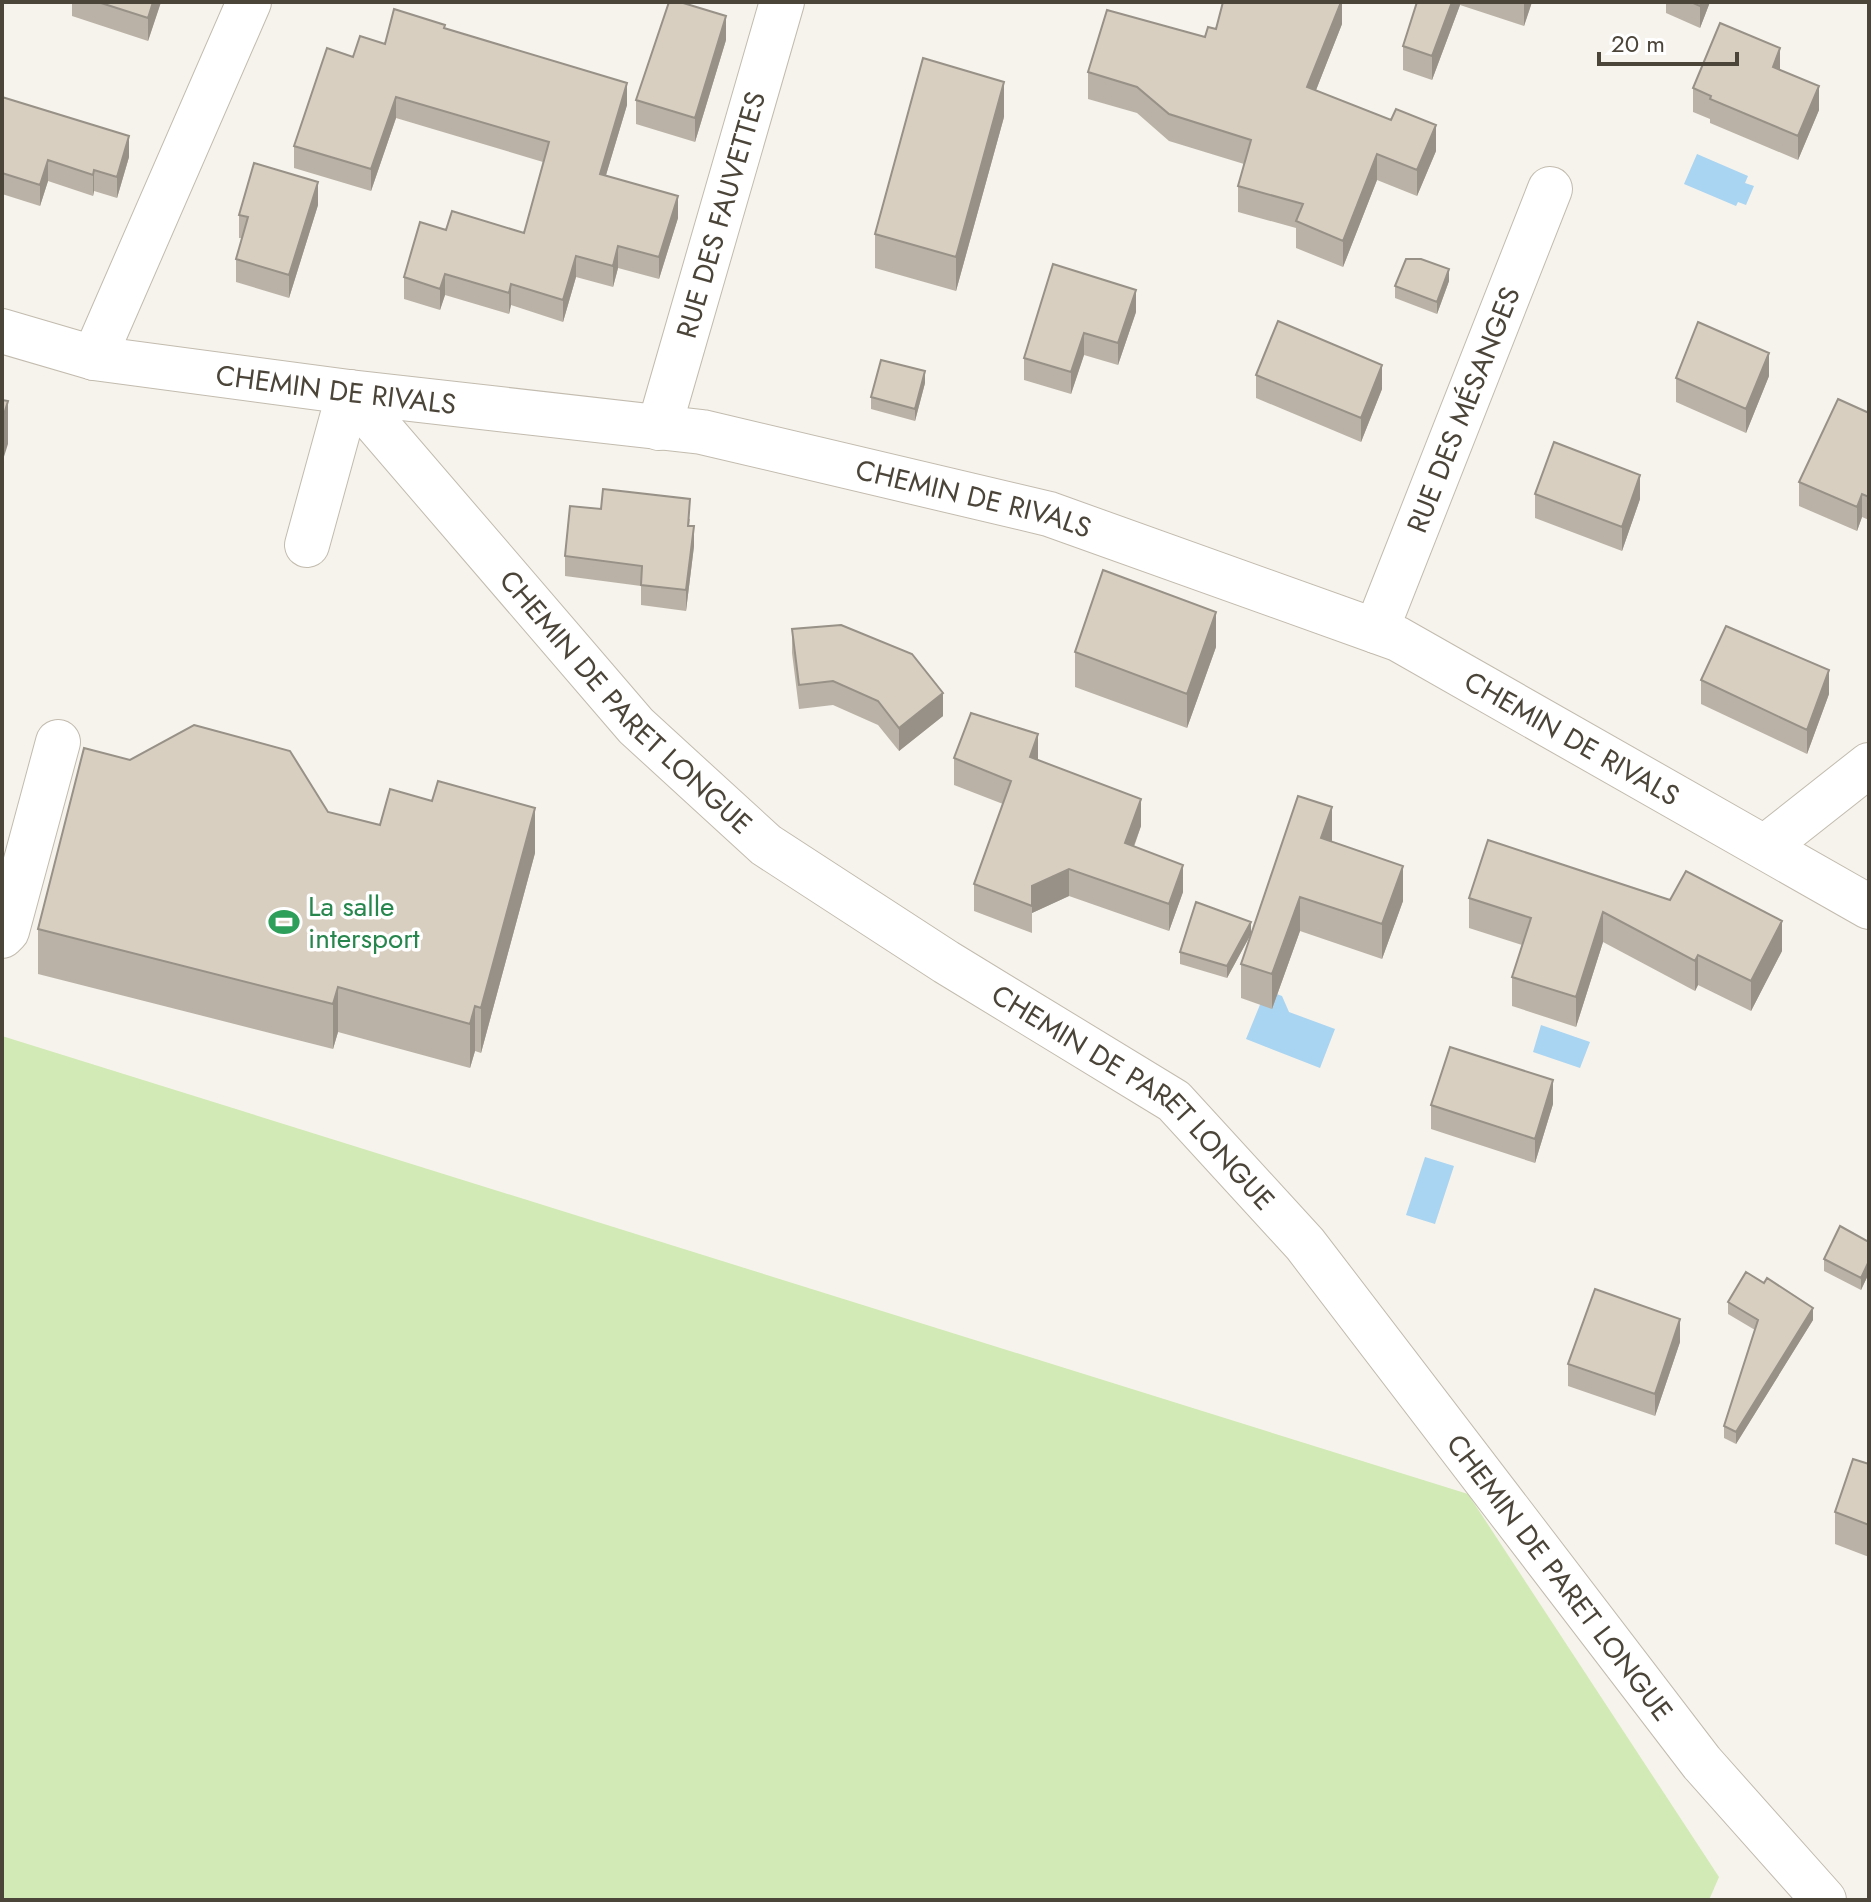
<svg xmlns="http://www.w3.org/2000/svg" width="1871" height="1902" font-family="Jost,sans-serif">
<style>
.green{fill:#d2eab5}
.water{fill:#a9d4f2}
.lines{fill:none;stroke-linecap:round;stroke-linejoin:round}
.minor-casing{stroke:#c2bbae;stroke-width:46}
.minor{stroke:#fff;stroke-width:44}
.wall{fill:#bab2a6}
.shaded-wall{fill:#979187}
.building{fill:#d8cfc1;stroke:#979187;stroke-width:2}
.labels{text-anchor:middle;stroke-width:7;stroke-linejoin:round;paint-order:stroke}
.street-label{font-size:28px;fill:#4b4439;stroke:#fff}
.leisure-label{font-size:28px;fill:#27864d;stroke:#fff;text-anchor:start}
</style>
<rect width="100%" height="100%" fill="#f6f3ec"/>
<path class="green" d="M 2,1036 L 1468,1494 L 1719,1877 L 1709,1900 L 2,1900 Z"/>
<path class="water" d="M 1697,154 L 1748,176 L 1745,183 L 1754,186 L 1746,205 L 1738,202 L 1736,206 L 1684,184 Z
M 1266,990 L 1282,996 L 1289,1012 L 1335,1029 L 1320,1068 L 1246,1039 Z
M 1541,1025 L 1590,1042 L 1580,1068 L 1533,1052 Z
M 1425,1157 L 1454,1166 L 1435,1224 L 1406,1215 Z"/>
<g class="lines">
<g class="minor-casing">
<g id="minor">
<path id="s1" d="M 2,331 L 94,358 L 349,392 L 702,432 L 1049,514 L 1398,639 L 1869,907"/>
<path d="M 94,358 L 249,2"/>
<path id="s2" d="M 349,392 L 636,726 L 766,845 L 946,962 L 1174,1101 L 1305,1244 L 1702,1763 L 1824,1900"/>
<path id="s3" d="M 659,428 L 782,2"/>
<path d="M 307,545 L 349,392"/>
<path id="s4" d="M 1376,631 L 1550,189"/>
<path d="M 1765,847 L 1869,765"/>
<path d="M 2,936 L 7,931 L 58,742"/>
</g>
</g>
<use href="#minor" class="minor"/>
</g>
<path class="wall" d="M 72,2 L 161,2 L 148,41 L 72,16 Z
M 1342,2 L 1342,24 L 1316,90 L 1436,151 L 1417,196 L 1377,180 L 1343,267 L 1296,248 L 1296,228 L 1238,212 L 1238,186 L 1244,164 L 1169,141 L 1137,113 L 1088,99 L 1088,72 L 1205,37 L 1216,29 Z
M 1417,2 L 1532,2 L 1524,26 L 1460,5 L 1432,80 L 1403,70 L 1403,46 Z
M 1666,2 L 1710,2 L 1700,28 L 1666,13 Z
M 445,28 L 627,105 L 606,175 L 678,218 L 659,279 L 618,268 L 613,287 L 576,277 L 563,322 L 511,305 L 509,314 L 445,295 L 440,310 L 404,299 L 404,277 L 446,230 L 524,233 L 543,162 L 396,118 L 371,191 L 294,168 L 294,146 L 353,57 L 385,44 Z
M 726,40 L 695,142 L 636,124 L 636,100 Z
M 1780,70 L 1819,110 L 1798,160 L 1710,123 L 1710,119 L 1693,112 L 1693,88 Z
M 2,97 L 129,157 L 117,198 L 94,191 L 93,196 L 48,181 L 40,206 L 2,194 Z
M 1004,117 L 956,291 L 875,268 L 875,234 Z
M 318,205 L 289,298 L 236,282 L 236,259 L 242,238 L 239,238 L 239,215 Z
M 1449,281 L 1437,314 L 1395,298 L 1395,286 Z
M 1136,312 L 1118,365 L 1084,355 L 1071,394 L 1024,380 L 1024,358 Z
M 1256,375 L 1382,389 L 1361,442 L 1256,398 Z
M 1769,376 L 1746,433 L 1676,402 L 1676,378 Z
M 925,383 L 915,421 L 871,409 L 871,397 Z
M 1869,413 L 1869,520 L 1862,517 L 1857,531 L 1799,506 L 1799,482 Z
M 1535,494 L 1640,499 L 1622,551 L 1535,518 Z
M 601,509 L 690,519 L 689,526 L 694,546 L 686,611 L 641,605 L 641,586 L 565,576 L 565,556 Z
M 792,629 L 943,716 L 899,751 L 878,725 L 833,705 L 799,709 L 792,653 Z
M 1216,647 L 1187,728 L 1075,687 L 1075,652 Z
M 1701,680 L 1829,694 L 1807,754 L 1701,704 Z
M 954,758 L 1038,760 L 1141,826 L 1134,847 L 1183,892 L 1169,931 L 1069,896 L 1032,913 L 1032,933 L 974,911 L 974,884 L 1003,804 L 954,785 Z
M 328,812 L 380,825 L 535,853 L 481,1053 L 475,1051 L 470,1068 L 338,1032 L 333,1049 L 38,974 L 38,929 Z
M 1488,840 L 1782,951 L 1751,1011 L 1698,985 L 1695,991 L 1603,942 L 1576,1027 L 1512,1006 L 1512,977 L 1522,945 L 1469,928 L 1469,898 Z
M 1332,841 L 1403,901 L 1382,959 L 1300,931 L 1272,1009 L 1241,998 L 1241,964 Z
M 1251,934 L 1227,978 L 1180,964 L 1180,952 Z
M 1553,1104 L 1535,1163 L 1431,1129 L 1431,1105 Z
M 1869,1242 L 1869,1273 L 1861,1290 L 1824,1271 L 1824,1259 Z
M 1764,1283 L 1813,1320 L 1736,1444 L 1724,1438 L 1724,1426 L 1755,1330 L 1728,1314 L 1728,1302 Z
M 1680,1342 L 1655,1416 L 1568,1386 L 1568,1364 Z
M 1869,1464 L 1869,1557 L 1835,1544 L 1835,1512 Z
M 1869,1598 L 1869,1636 L 1867,1635 L 1867,1603 Z"/>
<path class="shaded-wall" d="M 153,2 L 161,2 L 148,41 L 148,18 Z
M 1341,2 L 1342,2 L 1342,24 L 1307,113 L 1307,87 Z
M 1452,2 L 1460,2 L 1460,5 L 1432,80 L 1432,56 Z
M 1524,2 L 1532,2 L 1524,26 Z
M 1702,2 L 1710,2 L 1700,28 L 1700,6 Z
M 726,16 L 726,40 L 695,142 L 695,118 Z
M 1780,48 L 1780,72 L 1773,67 Z
M 1004,82 L 1004,117 L 956,291 L 956,257 Z
M 627,83 L 627,105 L 600,195 L 600,174 Z
M 1819,86 L 1819,110 L 1798,160 L 1798,136 Z
M 396,97 L 396,118 L 371,191 L 371,169 Z
M 1436,125 L 1436,151 L 1417,196 L 1417,170 Z
M 129,136 L 129,157 L 117,198 L 117,177 Z
M 1377,154 L 1377,180 L 1343,267 L 1343,241 Z
M 48,160 L 48,181 L 40,206 L 40,185 Z
M 94,170 L 94,191 L 93,196 L 93,175 Z
M 318,182 L 318,205 L 289,298 L 289,275 Z
M 678,196 L 678,218 L 659,279 L 659,257 Z
M 618,246 L 618,268 L 613,287 L 613,266 Z
M 576,256 L 576,277 L 563,322 L 563,300 Z
M 1449,269 L 1449,281 L 1437,314 L 1437,302 Z
M 445,274 L 445,295 L 440,310 L 440,289 Z
M 511,284 L 511,305 L 509,314 L 509,293 Z
M 1136,290 L 1136,312 L 1118,365 L 1118,343 Z
M 1084,333 L 1084,355 L 1071,394 L 1071,372 Z
M 1769,353 L 1769,376 L 1746,433 L 1746,409 Z
M 1382,365 L 1382,389 L 1361,442 L 1361,418 Z
M 925,371 L 925,383 L 915,421 L 915,409 Z
M 8,401 L 8,444 L 2,463 L 2,421 Z
M 1640,475 L 1640,499 L 1622,551 L 1622,527 Z
M 1862,494 L 1862,517 L 1857,531 L 1857,507 Z
M 694,526 L 694,546 L 686,611 L 686,590 Z
M 1216,612 L 1216,647 L 1187,728 L 1187,694 Z
M 1829,670 L 1829,694 L 1807,754 L 1807,730 Z
M 943,693 L 943,716 L 899,751 L 899,728 Z
M 1038,734 L 1038,761 L 1030,757 Z
M 1141,799 L 1141,826 L 1125,870 L 1125,843 Z
M 1332,807 L 1332,842 L 1321,838 Z
M 535,808 L 535,853 L 481,1053 L 481,1008 Z
M 1183,865 L 1183,892 L 1169,931 L 1169,904 Z
M 1403,866 L 1403,901 L 1382,959 L 1382,924 Z
M 1069,869 L 1069,896 L 1032,913 L 1032,886 Z
M 1300,897 L 1300,931 L 1272,1009 L 1272,974 Z
M 1603,912 L 1603,942 L 1576,1027 L 1576,997 Z
M 1782,921 L 1782,951 L 1751,1011 L 1751,981 Z
M 1251,922 L 1251,934 L 1227,978 L 1227,966 Z
M 1698,955 L 1698,985 L 1695,991 L 1695,961 Z
M 338,987 L 338,1032 L 333,1049 L 333,1004 Z
M 475,1006 L 475,1051 L 470,1068 L 470,1024 Z
M 1553,1080 L 1553,1104 L 1535,1163 L 1535,1139 Z
M 1869,1261 L 1869,1273 L 1861,1290 L 1861,1278 Z
M 1813,1308 L 1813,1320 L 1736,1444 L 1736,1432 Z
M 1680,1319 L 1680,1342 L 1655,1416 L 1655,1394 Z"/>
<path class="building" d="M 98,2 L 153,2 L 148,18 Z
M 669,2 L 680,2 L 726,16 L 695,118 L 636,100 Z
M 1223,2 L 1341,2 L 1307,87 L 1391,120 L 1396,109 L 1436,125 L 1417,170 L 1377,154 L 1343,241 L 1296,221 L 1303,204 L 1238,186 L 1251,140 L 1169,114 L 1137,87 L 1088,72 L 1107,10 L 1205,37 L 1208,27 L 1216,29 Z
M 1417,2 L 1452,2 L 1432,56 L 1403,46 Z
M 1691,2 L 1702,2 L 1700,6 Z
M 394,9 L 445,25 L 444,28 L 627,83 L 600,174 L 678,196 L 659,257 L 618,246 L 613,266 L 576,256 L 563,300 L 511,284 L 509,293 L 445,274 L 440,289 L 404,277 L 420,222 L 446,230 L 452,211 L 524,233 L 549,142 L 396,97 L 371,169 L 294,146 L 327,48 L 353,57 L 360,36 L 385,44 Z
M 1720,23 L 1780,48 L 1773,67 L 1819,86 L 1798,136 L 1710,99 L 1711,96 L 1693,88 Z
M 923,58 L 1004,82 L 956,257 L 875,234 Z
M 2,97 L 129,136 L 117,177 L 94,170 L 93,175 L 48,160 L 40,185 L 2,173 Z
M 254,163 L 318,182 L 289,275 L 236,259 L 248,217 L 239,215 Z
M 1406,259 L 1421,259 L 1449,269 L 1437,302 L 1395,286 Z
M 1053,264 L 1136,290 L 1118,343 L 1084,333 L 1071,372 L 1024,358 Z
M 1278,321 L 1382,365 L 1361,418 L 1256,375 Z
M 1698,322 L 1769,353 L 1746,409 L 1676,378 Z
M 881,360 L 925,371 L 915,409 L 871,397 Z
M 1838,399 L 1869,413 L 1869,497 L 1862,494 L 1857,507 L 1799,482 Z
M 2,400 L 8,401 L 2,421 Z
M 1554,442 L 1640,475 L 1622,527 L 1535,494 Z
M 603,489 L 690,499 L 688,526 L 694,526 L 686,590 L 641,585 L 642,566 L 565,556 L 570,506 L 601,509 Z
M 1103,570 L 1216,612 L 1187,694 L 1075,652 Z
M 841,625 L 912,654 L 943,693 L 899,728 L 878,701 L 833,681 L 799,685 L 792,629 Z
M 1726,626 L 1829,670 L 1807,730 L 1701,680 Z
M 971,713 L 1038,734 L 1030,757 L 1141,799 L 1125,843 L 1183,865 L 1169,904 L 1069,869 L 1032,886 L 1032,906 L 974,884 L 1011,781 L 954,758 Z
M 194,725 L 290,751 L 328,812 L 380,825 L 390,789 L 432,801 L 438,781 L 535,808 L 481,1008 L 475,1006 L 470,1024 L 338,987 L 333,1004 L 38,929 L 84,748 L 130,760 Z
M 1298,796 L 1332,807 L 1321,838 L 1403,866 L 1382,924 L 1300,897 L 1272,974 L 1241,964 Z
M 1488,840 L 1670,900 L 1686,871 L 1782,921 L 1751,981 L 1698,955 L 1695,961 L 1603,912 L 1576,997 L 1512,977 L 1531,918 L 1469,898 Z
M 1196,902 L 1251,922 L 1227,966 L 1180,952 Z
M 1450,1047 L 1553,1080 L 1535,1139 L 1431,1105 Z
M 1840,1226 L 1869,1242 L 1869,1261 L 1861,1278 L 1824,1259 Z
M 1746,1272 L 1764,1283 L 1767,1278 L 1813,1308 L 1736,1432 L 1724,1426 L 1758,1320 L 1728,1302 Z
M 1595,1289 L 1680,1319 L 1655,1394 L 1568,1364 Z
M 1853,1459 L 1869,1464 L 1869,1525 L 1835,1512 Z"/>
<defs>
<g id="stadium-bare" transform="scale(2.4)"><path d="M0-5a6.5 5 0 1 0 0 10a6.5 5 0 1 0 0-10ZM-3.5-1.8h7v3.6h-7Z" fill="#2e9e5b" stroke="#fff" stroke-width="2.5" paint-order="stroke"/></g>
</defs>
<g fill-rule="evenodd">
<use href="#stadium-bare" x="284" y="922"/>
</g>
<g class="labels">
<g class="street-label">
<text dy="10" stroke="none"><textPath href="#s3" startOffset="222">RUE DES FAUVETTES</textPath></text>
<text dy="10" stroke="none"><textPath href="#s1" startOffset="340">CHEMIN DE RIVALS</textPath></text>
<text dy="10" stroke="none"><textPath href="#s4" startOffset="238">RUE DES MÉSANGES</textPath></text>
<text dy="10" stroke="none"><textPath href="#s1" startOffset="988">CHEMIN DE RIVALS</textPath></text>
<text dy="10" stroke="none"><textPath href="#s2" startOffset="416">CHEMIN DE PARET LONGUE</textPath></text>
<text dy="10" stroke="none"><textPath href="#s1" startOffset="1636">CHEMIN DE RIVALS</textPath></text>
<text dy="10" stroke="none"><textPath href="#s2" startOffset="1064">CHEMIN DE PARET LONGUE</textPath></text>
<text dy="10" stroke="none"><textPath href="#s2" startOffset="1712">CHEMIN DE PARET LONGUE</textPath></text>
</g>
<g class="leisure-label">
<text x="308" y="916">La salle<tspan x="308" dy="32">intersport</tspan></text>
</g>
</g>
<rect width="1871" height="1902" fill="none" stroke="#4b4439" stroke-width="8"/>
<path d="M1599 52v12h138v-12" fill="none" stroke="#4b4439" stroke-width="4"/>
<text x="1611" y="52" font-size="24" fill="#4b4439" stroke="#ffffff" stroke-width="6" paint-order="stroke">20 m</text>
</svg>
